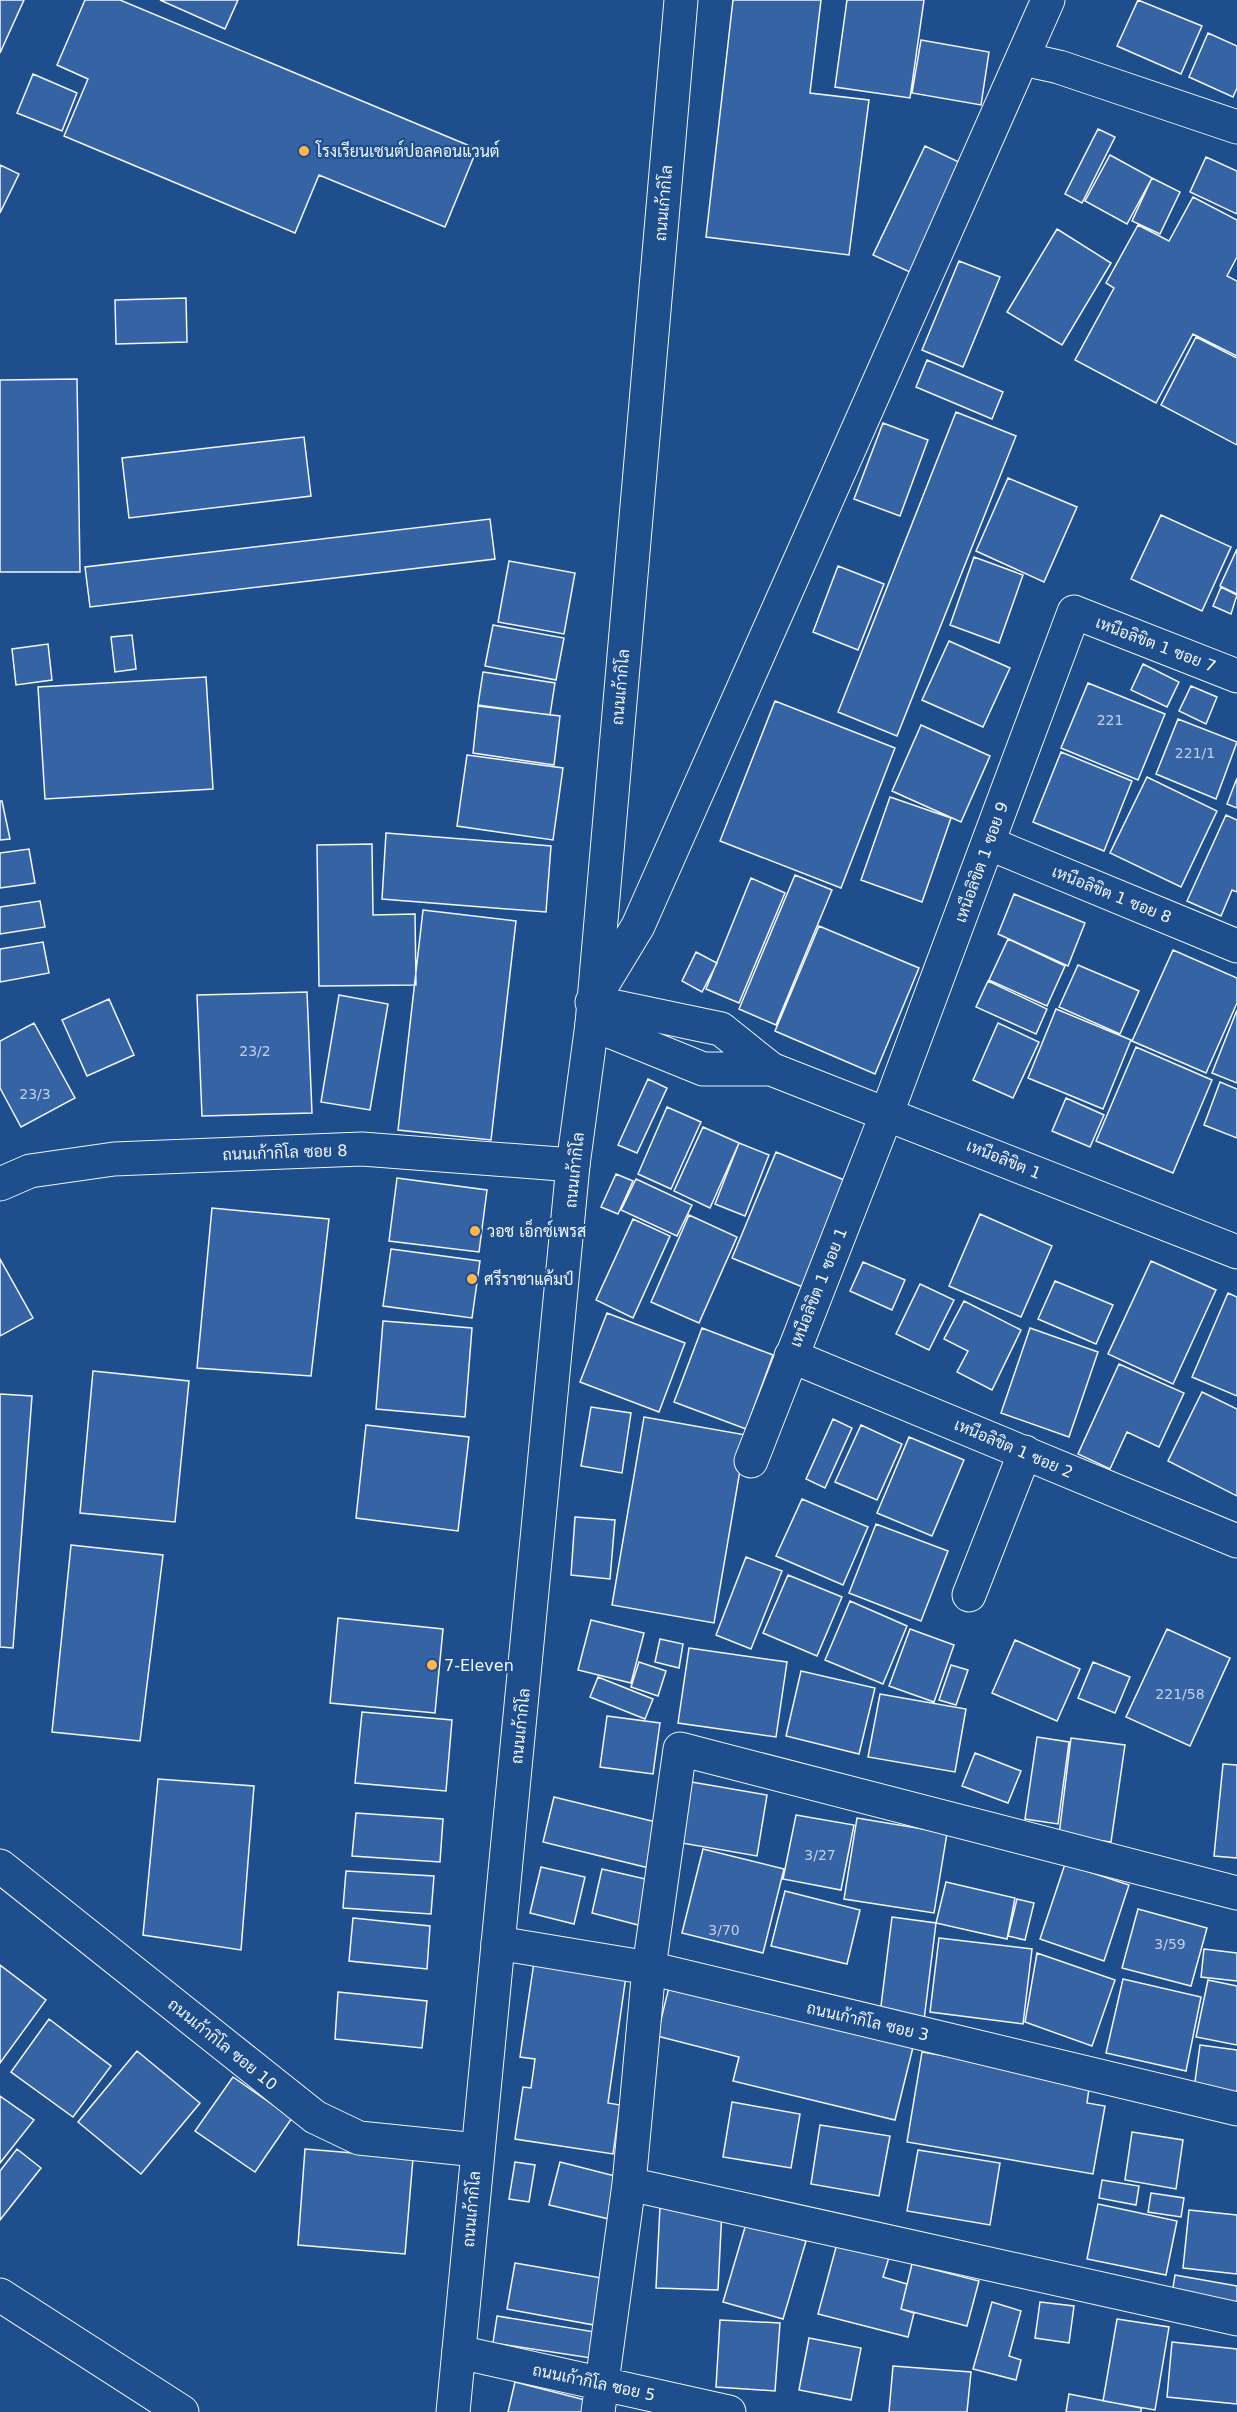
<svg xmlns="http://www.w3.org/2000/svg" width="1237" height="2412" font-family="'DejaVu Sans',Sarabun,sans-serif">
<style>
.building{fill:#3563a3;stroke:#f2f6ff;stroke-width:1.5}
.lines{fill:none;stroke-linecap:round;stroke-linejoin:round}
.minor-casing{stroke:#f2f6ff;stroke-width:35}
.major-casing{stroke:#f2f6ff;stroke-width:35}
.minor{stroke:#1f4e8c;stroke-width:33}
.major{stroke:#1f4e8c;stroke-width:33}
.poi-dot{fill:#ffb74d;stroke:#1f4e8c;stroke-width:2}
.labels{text-anchor:middle;stroke-width:4.5;stroke-linejoin:round;paint-order:stroke}
.number-label{font-size:14px;fill:#c3d1e8}
.poi-label{font-size:16px;fill:#f2f6ff;stroke:#1f4e8c;text-anchor:start}
.street-label{font-size:16px;fill:#f2f6ff;stroke:#1f4e8c}
</style>
<rect width="100%" height="100%" fill="#1f4e8c"/>
<path class="building" d="M 0,0 L 24,0 L 0,53 Z
M 85,0 L 120,0 L 477,149 L 445,227 L 319,175 L 295,233 L 64,136 L 88,79 L 57,65 Z
M 160,0 L 238,0 L 225,29 Z
M 733,0 L 821,0 L 810,93 L 869,100 L 849,255 L 706,237 Z
M 847,0 L 924,0 L 910,98 L 835,87 Z
M 1138,0 L 1202,26 L 1181,74 L 1117,46 Z
M 1208,33 L 1237,46 L 1237,88 L 1233,97 L 1189,77 Z
M 921,40 L 989,52 L 981,105 L 912,93 Z
M 33,74 L 77,93 L 62,131 L 17,113 Z
M 1098,129 L 1115,137 L 1082,203 L 1065,194 Z
M 925,146 L 963,164 L 912,273 L 873,255 Z
M 1110,155 L 1152,178 L 1127,224 L 1085,201 Z
M 1206,157 L 1237,171 L 1237,214 L 1190,192 Z
M 0,165 L 19,174 L 0,213 Z
M 1152,178 L 1180,192 L 1160,234 L 1132,221 Z
M 1193,197 L 1237,220 L 1237,257 L 1227,276 L 1237,281 L 1237,356 L 1193,334 L 1156,403 L 1075,360 L 1114,288 L 1106,283 L 1138,225 L 1169,241 Z
M 1057,229 L 1111,263 L 1062,345 L 1007,312 Z
M 959,261 L 1000,277 L 963,367 L 922,350 Z
M 186,298 L 187,342 L 116,344 L 115,300 Z
M 1196,337 L 1237,358 L 1237,445 L 1161,405 Z
M 927,360 L 1003,392 L 992,419 L 916,387 Z
M 77,379 L 80,572 L 0,572 L 0,380 Z
M 956,412 L 1016,436 L 897,736 L 838,712 Z
M 883,423 L 928,440 L 900,516 L 854,499 Z
M 304,437 L 311,496 L 129,518 L 122,458 Z
M 1008,478 L 1077,507 L 1044,582 L 976,551 Z
M 1161,515 L 1231,547 L 1202,611 L 1131,579 Z
M 490,519 L 495,559 L 90,607 L 85,567 Z
M 1237,549 L 1237,594 L 1220,586 Z
M 974,557 L 1023,575 L 999,643 L 950,625 Z
M 509,561 L 575,573 L 564,634 L 498,622 Z
M 838,566 L 884,584 L 858,650 L 813,632 Z
M 1221,587 L 1237,595 L 1231,614 L 1213,606 Z
M 493,625 L 564,638 L 556,680 L 485,666 Z
M 132,635 L 136,669 L 115,672 L 111,637 Z
M 949,641 L 1010,668 L 983,727 L 922,700 Z
M 48,644 L 52,680 L 16,685 L 12,649 Z
M 1143,664 L 1179,682 L 1167,707 L 1131,690 Z
M 483,672 L 555,683 L 550,715 L 478,705 Z
M 206,677 L 213,789 L 45,799 L 38,687 Z
M 1088,683 L 1165,714 L 1138,780 L 1061,748 Z
M 1191,686 L 1217,697 L 1206,724 L 1179,711 Z
M 775,701 L 895,748 L 841,888 L 720,841 Z
M 478,706 L 560,716 L 554,765 L 473,753 Z
M 1178,719 L 1237,742 L 1216,799 L 1156,774 Z
M 921,725 L 990,756 L 961,822 L 892,791 Z
M 1061,752 L 1132,781 L 1104,851 L 1033,822 Z
M 467,755 L 563,768 L 553,840 L 457,826 Z
M 1147,777 L 1217,811 L 1181,887 L 1110,853 Z
M 1237,778 L 1237,808 L 1227,804 Z
M 890,797 L 951,818 L 922,902 L 861,880 Z
M 0,801 L 2,801 L 10,839 L 0,840 Z
M 1226,815 L 1237,820 L 1237,892 L 1232,890 L 1221,916 L 1187,901 Z
M 386,833 L 551,846 L 546,912 L 382,899 Z
M 372,844 L 373,915 L 415,914 L 416,985 L 319,986 L 317,845 Z
M 29,849 L 35,883 L 0,888 L 0,853 Z
M 795,875 L 832,890 L 776,1025 L 739,1009 Z
M 751,878 L 785,893 L 739,1003 L 706,989 Z
M 1014,894 L 1085,923 L 1068,966 L 998,934 Z
M 40,901 L 45,927 L 0,934 L 0,907 Z
M 423,910 L 516,921 L 491,1140 L 398,1130 Z
M 819,926 L 919,968 L 875,1074 L 775,1031 Z
M 1008,939 L 1065,966 L 1047,1006 L 989,980 Z
M 43,942 L 49,973 L 0,982 L 0,949 Z
M 1173,950 L 1237,978 L 1237,1003 L 1206,1073 L 1132,1041 Z
M 696,952 L 717,963 L 702,992 L 682,981 Z
M 1078,965 L 1139,991 L 1120,1034 L 1059,1007 Z
M 988,981 L 1047,1009 L 1036,1034 L 976,1007 Z
M 307,992 L 312,1113 L 202,1116 L 197,995 Z
M 339,995 L 388,1004 L 370,1110 L 321,1102 Z
M 109,999 L 134,1055 L 87,1076 L 62,1020 Z
M 1056,1009 L 1131,1040 L 1103,1109 L 1028,1078 Z
M 1237,1010 L 1237,1083 L 1212,1073 Z
M 34,1023 L 75,1098 L 21,1127 L 0,1088 L 0,1041 Z
M 998,1023 L 1039,1042 L 1013,1098 L 973,1080 Z
M 1136,1047 L 1212,1080 L 1173,1173 L 1096,1141 Z
M 648,1079 L 667,1088 L 637,1153 L 618,1145 Z
M 1220,1082 L 1237,1089 L 1237,1138 L 1204,1125 Z
M 1066,1098 L 1104,1115 L 1090,1147 L 1052,1131 Z
M 667,1107 L 701,1122 L 671,1189 L 638,1174 Z
M 703,1127 L 739,1143 L 710,1208 L 674,1191 Z
M 739,1143 L 769,1155 L 745,1216 L 715,1204 Z
M 776,1152 L 849,1182 L 805,1288 L 732,1258 Z
M 616,1174 L 633,1181 L 618,1214 L 601,1207 Z
M 397,1178 L 487,1190 L 479,1252 L 389,1241 Z
M 636,1179 L 692,1205 L 677,1236 L 621,1210 Z
M 212,1208 L 329,1219 L 311,1376 L 197,1368 Z
M 980,1214 L 1052,1246 L 1021,1317 L 949,1286 Z
M 689,1215 L 737,1237 L 699,1323 L 651,1302 Z
M 633,1219 L 670,1236 L 633,1318 L 596,1300 Z
M 391,1249 L 480,1261 L 472,1318 L 383,1306 Z
M 0,1259 L 33,1318 L 0,1336 Z
M 1151,1261 L 1216,1290 L 1173,1384 L 1108,1354 Z
M 863,1262 L 905,1280 L 892,1310 L 850,1291 Z
M 1055,1281 L 1113,1305 L 1096,1344 L 1038,1319 Z
M 920,1284 L 954,1300 L 929,1350 L 896,1334 Z
M 1228,1293 L 1237,1297 L 1237,1396 L 1192,1377 Z
M 964,1301 L 1021,1330 L 992,1390 L 957,1372 L 968,1351 L 944,1339 Z
M 607,1313 L 685,1343 L 659,1412 L 580,1382 Z
M 383,1321 L 472,1328 L 465,1417 L 376,1409 Z
M 702,1328 L 773,1355 L 746,1429 L 674,1402 Z
M 1030,1328 L 1098,1352 L 1069,1437 L 1001,1413 Z
M 1119,1364 L 1184,1393 L 1159,1447 L 1127,1432 L 1110,1469 L 1078,1454 Z
M 93,1371 L 189,1381 L 175,1522 L 80,1513 Z
M 1202,1392 L 1237,1409 L 1237,1496 L 1168,1461 Z
M 0,1394 L 32,1396 L 13,1648 L 0,1647 Z
M 591,1407 L 631,1413 L 622,1473 L 581,1466 Z
M 644,1417 L 746,1435 L 714,1623 L 612,1605 Z
M 833,1419 L 852,1428 L 825,1488 L 806,1479 Z
M 366,1425 L 469,1437 L 458,1531 L 356,1518 Z
M 861,1425 L 902,1444 L 877,1500 L 835,1482 Z
M 909,1437 L 964,1460 L 932,1536 L 877,1513 Z
M 802,1499 L 868,1527 L 843,1585 L 776,1556 Z
M 575,1517 L 615,1520 L 610,1579 L 571,1575 Z
M 876,1524 L 948,1551 L 921,1621 L 849,1593 Z
M 71,1545 L 163,1555 L 140,1741 L 52,1732 Z
M 746,1557 L 782,1571 L 751,1649 L 716,1635 Z
M 788,1575 L 842,1597 L 817,1656 L 763,1633 Z
M 850,1601 L 907,1626 L 883,1684 L 825,1660 Z
M 338,1618 L 443,1629 L 435,1713 L 330,1703 Z
M 591,1620 L 644,1633 L 631,1683 L 578,1670 Z
M 910,1629 L 954,1645 L 934,1702 L 889,1686 Z
M 1167,1629 L 1230,1658 L 1190,1746 L 1126,1717 Z
M 660,1639 L 683,1644 L 679,1668 L 655,1662 Z
M 1015,1640 L 1080,1669 L 1057,1721 L 992,1693 Z
M 689,1648 L 787,1662 L 776,1737 L 678,1723 Z
M 639,1662 L 666,1671 L 658,1696 L 631,1687 Z
M 1093,1662 L 1130,1677 L 1115,1713 L 1078,1698 Z
M 951,1665 L 968,1670 L 956,1705 L 939,1700 Z
M 801,1671 L 875,1688 L 859,1754 L 786,1736 Z
M 598,1677 L 653,1699 L 645,1719 L 590,1697 Z
M 880,1694 L 966,1709 L 955,1772 L 868,1757 Z
M 362,1712 L 452,1720 L 446,1791 L 355,1783 Z
M 607,1716 L 660,1723 L 653,1774 L 600,1767 Z
M 1037,1737 L 1069,1742 L 1058,1824 L 1025,1819 Z
M 1071,1738 L 1125,1745 L 1111,1842 L 1059,1835 Z
M 975,1753 L 1021,1771 L 1008,1803 L 962,1786 Z
M 1223,1764 L 1237,1765 L 1237,1858 L 1214,1856 Z
M 158,1779 L 254,1786 L 241,1950 L 143,1935 Z
M 680,1780 L 767,1795 L 757,1856 L 670,1841 Z
M 554,1797 L 660,1823 L 649,1868 L 543,1842 Z
M 356,1813 L 443,1819 L 440,1862 L 352,1856 Z
M 796,1815 L 854,1825 L 841,1890 L 783,1879 Z
M 857,1818 L 947,1833 L 934,1913 L 844,1899 Z
M 703,1849 L 784,1869 L 763,1953 L 682,1933 Z
M 1065,1864 L 1129,1885 L 1104,1961 L 1040,1939 Z
M 541,1867 L 585,1877 L 574,1924 L 530,1913 Z
M 602,1869 L 654,1881 L 642,1926 L 592,1913 Z
M 346,1871 L 434,1876 L 431,1914 L 343,1908 Z
M 946,1882 L 1015,1898 L 1007,1939 L 936,1923 Z
M 785,1891 L 860,1910 L 847,1964 L 771,1946 Z
M 1017,1899 L 1034,1903 L 1025,1940 L 1008,1936 Z
M 1138,1909 L 1207,1928 L 1191,1986 L 1122,1968 Z
M 892,1917 L 936,1923 L 924,2020 L 880,2014 Z
M 353,1918 L 430,1926 L 427,1969 L 349,1961 Z
M 939,1938 L 1032,1949 L 1023,2024 L 930,2012 Z
M 1204,1949 L 1237,1953 L 1237,1981 L 1201,1977 Z
M 1037,1953 L 1115,1980 L 1092,2046 L 1025,2022 Z
M 534,1962 L 626,1976 L 608,2103 L 620,2105 L 613,2154 L 515,2139 L 523,2087 L 531,2088 L 535,2059 L 520,2057 Z
M 0,1965 L 46,2000 L 0,2063 Z
M 1123,1979 L 1201,1997 L 1186,2071 L 1106,2053 Z
M 1208,1980 L 1237,1986 L 1237,2045 L 1196,2037 Z
M 670,1983 L 914,2043 L 895,2120 L 733,2081 L 739,2057 L 657,2036 Z
M 338,1992 L 427,2001 L 422,2048 L 335,2039 Z
M 49,2019 L 111,2066 L 73,2117 L 11,2072 Z
M 1200,2045 L 1237,2050 L 1237,2101 L 1193,2096 Z
M 137,2051 L 200,2103 L 141,2174 L 78,2122 Z
M 922,2052 L 1090,2081 L 1087,2103 L 1105,2106 L 1093,2174 L 907,2142 Z
M 233,2077 L 292,2118 L 255,2172 L 195,2131 Z
M 0,2096 L 34,2120 L 0,2163 Z
M 732,2102 L 800,2114 L 791,2168 L 723,2157 Z
M 820,2125 L 890,2136 L 879,2196 L 811,2184 Z
M 1132,2132 L 1183,2140 L 1176,2189 L 1125,2180 Z
M 17,2149 L 41,2168 L 0,2220 L 0,2171 Z
M 305,2149 L 413,2158 L 405,2254 L 298,2245 Z
M 918,2150 L 1000,2163 L 990,2225 L 907,2211 Z
M 515,2162 L 535,2165 L 529,2202 L 509,2199 Z
M 560,2162 L 619,2177 L 609,2219 L 549,2205 Z
M 1102,2180 L 1139,2186 L 1136,2205 L 1099,2198 Z
M 1151,2193 L 1184,2198 L 1181,2217 L 1148,2212 Z
M 1098,2204 L 1177,2221 L 1166,2275 L 1087,2259 Z
M 660,2206 L 722,2210 L 718,2290 L 656,2288 Z
M 1189,2210 L 1237,2215 L 1237,2274 L 1183,2268 Z
M 746,2224 L 806,2241 L 783,2319 L 723,2302 Z
M 838,2240 L 890,2254 L 883,2277 L 907,2284 L 901,2309 L 914,2313 L 908,2337 L 818,2314 Z
M 515,2263 L 602,2278 L 594,2325 L 507,2309 Z
M 912,2264 L 979,2281 L 967,2326 L 901,2309 Z
M 1175,2275 L 1237,2286 L 1237,2311 L 1171,2300 Z
M 992,2302 L 1021,2311 L 1009,2356 L 1021,2360 L 1016,2380 L 973,2369 Z
M 1040,2302 L 1074,2306 L 1069,2343 L 1035,2338 Z
M 497,2316 L 595,2332 L 591,2358 L 493,2343 Z
M 1117,2319 L 1169,2327 L 1155,2410 L 1103,2401 Z
M 720,2320 L 780,2323 L 775,2391 L 716,2387 Z
M 809,2338 L 861,2348 L 851,2400 L 799,2390 Z
M 1172,2342 L 1237,2349 L 1237,2404 L 1167,2397 Z
M 893,2366 L 971,2372 L 967,2412 L 889,2412 Z
M 515,2382 L 593,2402 L 590,2412 L 508,2412 Z
M 1069,2394 L 1141,2408 L 1141,2412 L 1066,2412 Z"/>
<g class="lines">
<g class="minor-casing">
<path id="minor" d="M 1048,0 L 638,926 L 592,1002 L 721,1029 L 771,1069 L 1237,1252
M 1023,59 L 1059,67 L 1237,127
M 988,843 L 1237,946
M 592,1024 L 703,1069 L 771,1069
M 0,1184 L 30,1171 L 114,1159 L 362,1149 L 573,1165
M 791,1356 L 1237,1541
M 751,1461 L 887,1113 L 1074,612 L 1237,676
M 969,1595 L 1025,1452
M 0,1866 L 315,2117 L 359,2138 L 477,2150
M 498,1943 L 649,1968 L 1237,2109
M 629,2184 L 1237,2319
M 0,2295 L 182,2412
M 459,2352 L 729,2412
M 598,2412 L 629,2184 L 649,1968 L 680,1749 L 1237,1893"/>
</g>
<g class="major-casing">
<path id="major" d="M 453,2412 L 573,1165 L 592,1024 L 681,0"/>
</g>
<use href="#minor" class="minor"/>
<use href="#major" class="major"/>
</g>
<g class="poi-dot">
<circle cx="304" cy="151" r="6"/>
<circle cx="475" cy="1231" r="6"/>
<circle cx="472" cy="1279" r="6"/>
<circle cx="432" cy="1665" r="6"/>
</g>
<g class="labels">
<g class="number-label">
<text x="1110" y="725">221</text>
<text x="1195" y="758">221/1</text>
<text x="255" y="1056">23/2</text>
<text x="35" y="1099">23/3</text>
<text x="1180" y="1699">221/58</text>
<text x="820" y="1860">3/27</text>
<text x="724" y="1935">3/70</text>
<text x="1170" y="1949">3/59</text>
</g>
<g class="poi-label">
<text x="316" y="157">โรงเรียนเซนต์ปอลคอนแวนต์</text>
<text x="487" y="1237">วอช เอ็กซ์เพรส</text>
<text x="484" y="1285">ศรีราชาแค้มป์</text>
<text x="444" y="1671">7-Eleven</text>
</g>
<g class="street-label">
<text transform="translate(663 203) rotate(-85)" y="6">ถนนเก้ากิโล</text>
<text transform="translate(1156 644) rotate(21)" y="6">เหนือลิขิต 1 ซอย 7</text>
<text transform="translate(620 687) rotate(-85)" y="6">ถนนเก้ากิโล</text>
<text transform="translate(981 862) rotate(-70)" y="6">เหนือลิขิต 1 ซอย 9</text>
<text transform="translate(1112 894) rotate(22)" y="6">เหนือลิขิต 1 ซอย 8</text>
<text transform="translate(285 1152) rotate(-2)" y="6">ถนนเก้ากิโล ซอย 8</text>
<text transform="translate(1004 1159) rotate(22)" y="6">เหนือลิขิต 1</text>
<text transform="translate(574 1170) rotate(-84)" y="6">ถนนเก้ากิโล</text>
<text transform="translate(818 1287) rotate(-68)" y="6">เหนือลิขิต 1 ซอย 1</text>
<text transform="translate(1014 1448) rotate(23)" y="6">เหนือลิขิต 1 ซอย 2</text>
<text transform="translate(520 1726) rotate(-84)" y="6">ถนนเก้ากิโล</text>
<text transform="translate(868 2021) rotate(13)" y="6">ถนนเก้ากิโล ซอย 3</text>
<text transform="translate(223 2044) rotate(39)" y="6">ถนนเก้ากิโล ซอย 10</text>
<text transform="translate(471 2209) rotate(-85)" y="6">ถนนเก้ากิโล</text>
<text transform="translate(594 2382) rotate(12)" y="6">ถนนเก้ากิโล ซอย 5</text>
</g>
</g>
</svg>
